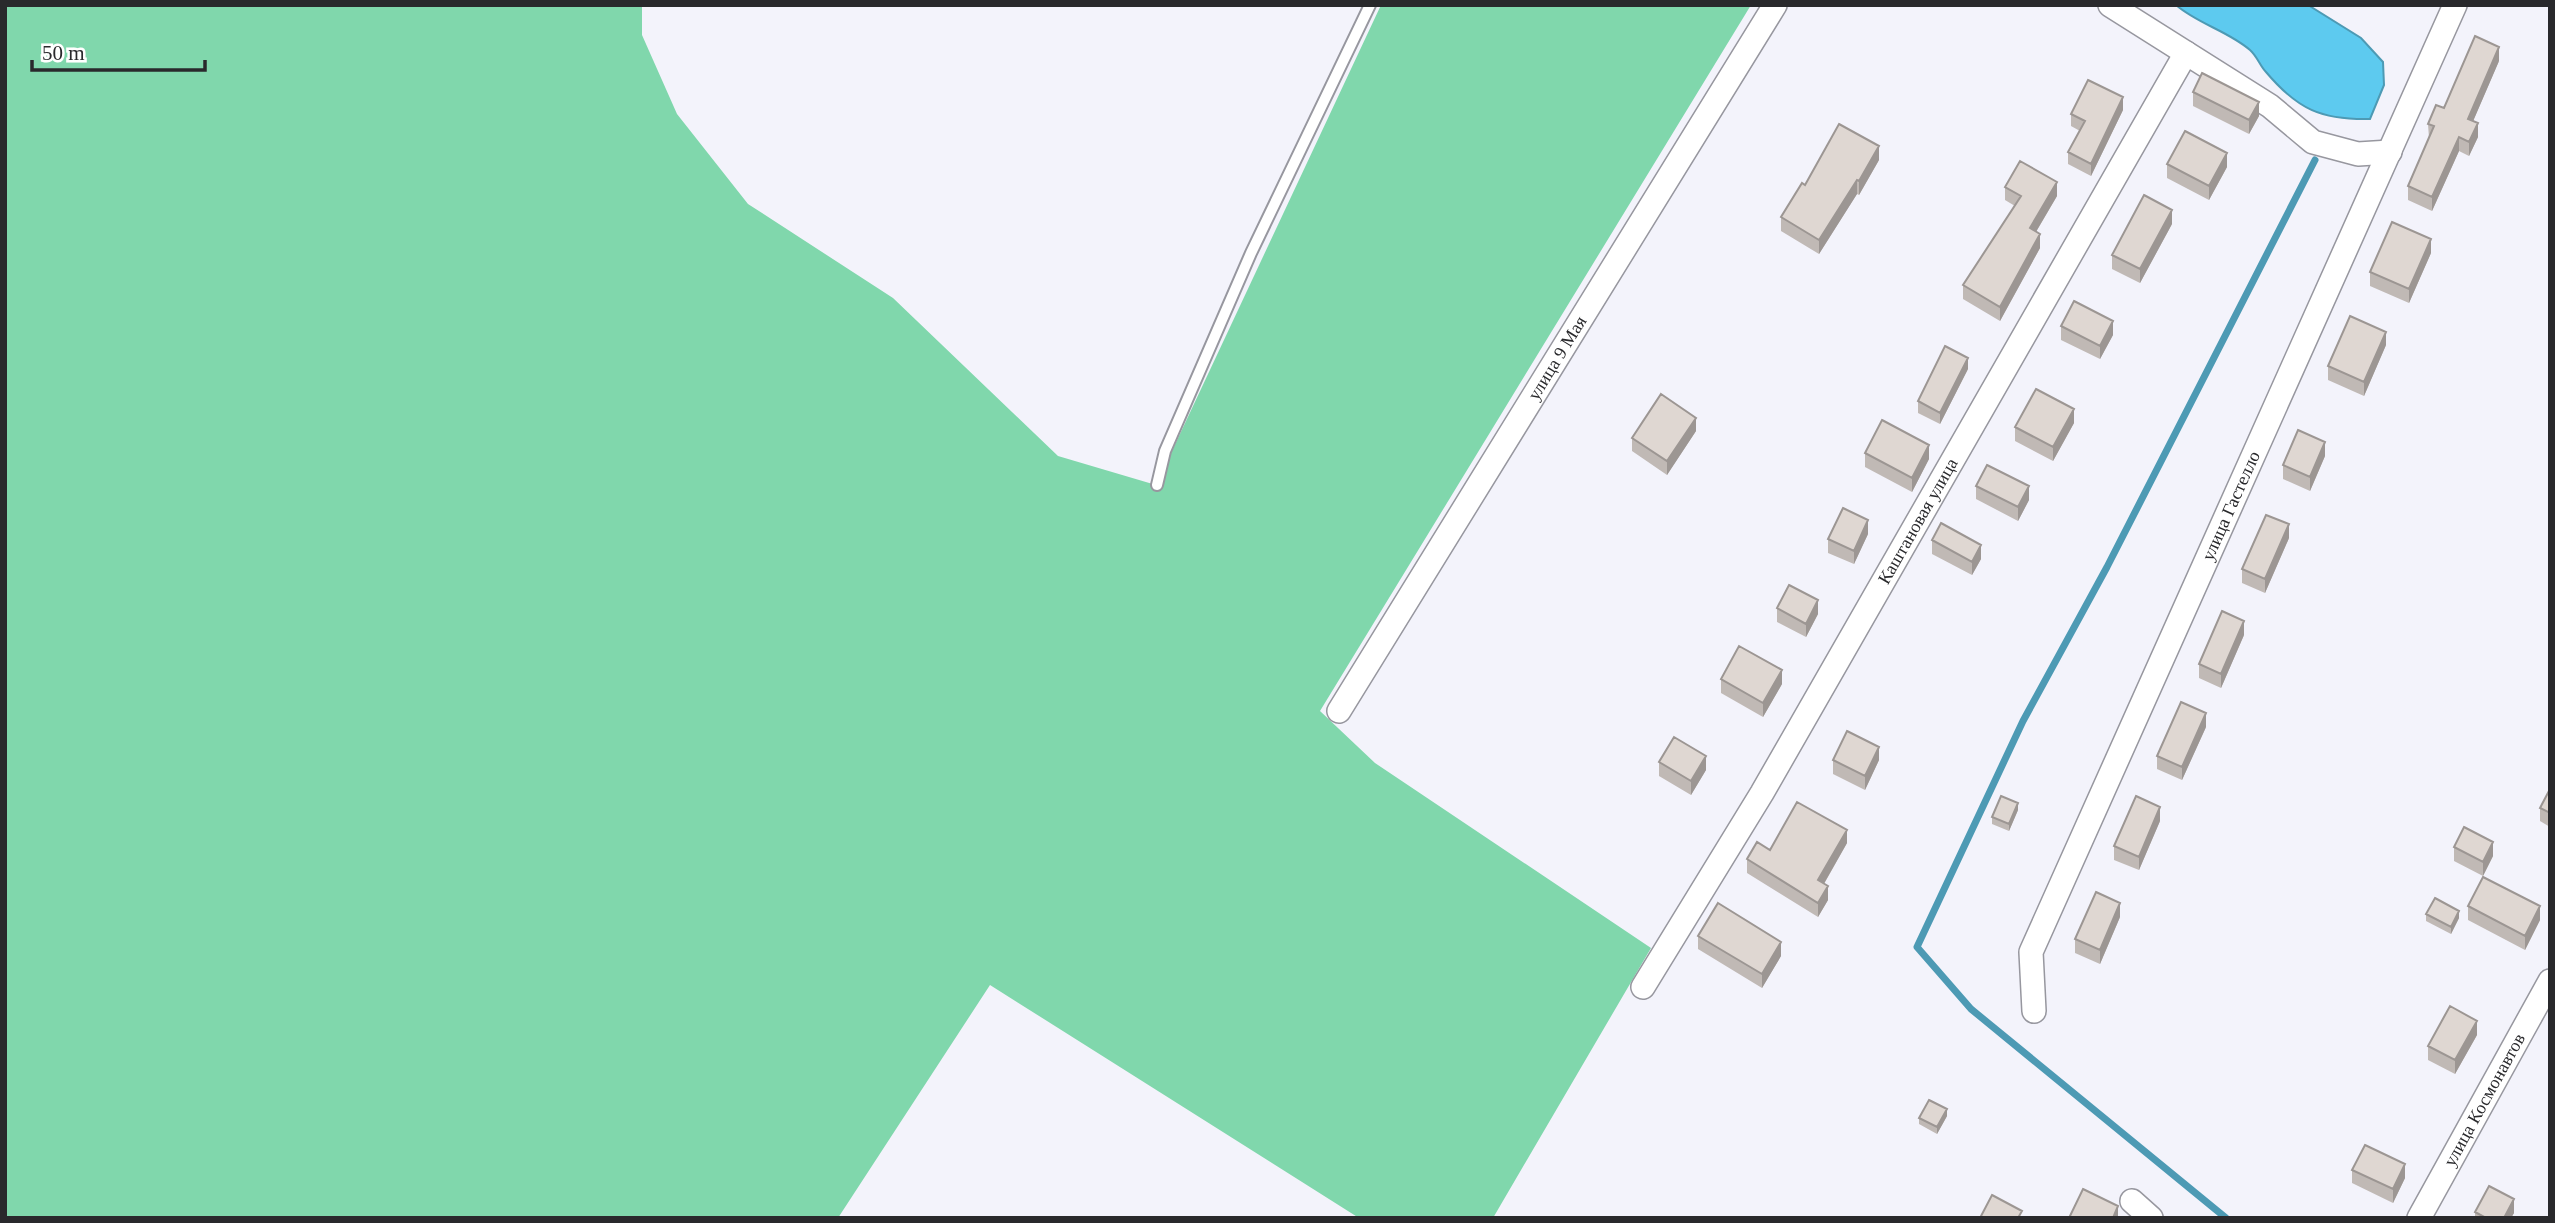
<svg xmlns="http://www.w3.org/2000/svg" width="2555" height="1223" font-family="'Times New Roman',serif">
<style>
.green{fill:#80d7ac}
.water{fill:#5dcaef;stroke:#4d9ab4;stroke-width:2}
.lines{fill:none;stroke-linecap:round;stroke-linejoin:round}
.stream{stroke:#4d9ab4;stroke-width:7}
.lane-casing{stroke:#97979f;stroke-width:14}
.street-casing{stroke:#97979f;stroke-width:26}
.lane{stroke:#fff;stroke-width:10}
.street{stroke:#fff;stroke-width:23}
.wall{fill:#c0b9b5}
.shaded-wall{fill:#9c9693}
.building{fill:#dfd7d2;stroke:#9c9693;stroke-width:2}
.labels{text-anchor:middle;stroke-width:5;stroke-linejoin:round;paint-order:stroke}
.street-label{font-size:18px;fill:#29292c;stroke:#fff}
</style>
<rect width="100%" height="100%" fill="#f3f3fb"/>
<path class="green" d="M 5,5 L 642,5 L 642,35 L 677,114 L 748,204 L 893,298 L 1058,456 L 1156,485 L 1381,5 L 1751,5 L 1320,711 L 1375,763 L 1651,948 L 1493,1218 L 1359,1218 L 990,985 L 838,1218 L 5,1218 Z"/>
<path class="water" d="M 2176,5 L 2308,5 L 2361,38 L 2383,62 L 2384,85 L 2370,119 C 2322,120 2298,110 2266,72 C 2260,66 2257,56 2250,50 C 2228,31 2198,24 2176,5 Z"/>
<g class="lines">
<path class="stream" d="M 2226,1218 L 1971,1009 L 1917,947 L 2023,721 L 2107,567 L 2315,160"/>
<g class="lane-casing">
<path id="lane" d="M 1157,485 L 1165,451 L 1251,253 L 1370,5"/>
</g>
<g class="street-casing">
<g id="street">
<path d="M 2110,5 L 2270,106 L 2313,142 L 2358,154 L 2390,152"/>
<path id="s1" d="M 1339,711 L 1775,5"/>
<path id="s2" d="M 1643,987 L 1762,793 L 2186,53"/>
<path id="s3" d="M 2034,1011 L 2031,952 L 2455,5"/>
<path d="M 2132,1201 L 2151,1218"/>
<path id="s4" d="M 2419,1218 L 2550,981"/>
</g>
</g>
<use href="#lane" class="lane"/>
<use href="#street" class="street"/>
</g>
<path class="wall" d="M 2499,61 L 2473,121 L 2478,137 L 2469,156 L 2459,151 L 2432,211 L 2408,200 L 2408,186 L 2429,138 L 2428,124 L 2444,108 Z
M 2193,92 L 2259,116 L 2249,134 L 2193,106 Z
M 2123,110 L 2091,176 L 2068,164 L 2068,152 L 2080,131 L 2071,126 L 2071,114 Z
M 1879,160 L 1859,195 L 1857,194 L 1819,254 L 1781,231 L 1781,217 L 1805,185 Z
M 2167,164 L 2227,167 L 2209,200 L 2167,178 Z
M 2005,187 L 2057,196 L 2036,232 L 2040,248 L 2000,321 L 1963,299 L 1963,285 L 2015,206 L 2005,200 Z
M 2172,224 L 2140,283 L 2112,269 L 2112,255 Z
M 2431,253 L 2409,303 L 2370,286 L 2370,272 Z
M 2061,326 L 2113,335 L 2100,359 L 2061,340 Z
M 2386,345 L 2364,396 L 2328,380 L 2328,366 Z
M 1968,369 L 1940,424 L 1918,413 L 1918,401 Z
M 2074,423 L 2053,461 L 2015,441 L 2015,427 Z
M 1696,431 L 1667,475 L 1632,451 L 1632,438 Z
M 1865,453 L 1929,459 L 1912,492 L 1865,467 Z
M 2325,456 L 2310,491 L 2283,479 L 2283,465 Z
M 1976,486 L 2029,500 L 2018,521 L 1976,499 Z
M 1868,534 L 1854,564 L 1828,553 L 1828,539 Z
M 2289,538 L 2265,593 L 2242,583 L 2242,569 Z
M 1932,540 L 1981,559 L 1972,575 L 1932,554 Z
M 1777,608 L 1818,614 L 1806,637 L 1777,622 Z
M 2244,635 L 2221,688 L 2199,678 L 2199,664 Z
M 1721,679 L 1782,684 L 1763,717 L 1721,693 Z
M 2206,727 L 2182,780 L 2157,769 L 2157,756 Z
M 1833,760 L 1879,760 L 1865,790 L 1833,774 Z
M 1659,762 L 1706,770 L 1691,795 L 1659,776 Z
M 2550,789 L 2550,827 L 2540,821 L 2540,808 Z
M 2018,810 L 2009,831 L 1992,824 L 1992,817 Z
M 2160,821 L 2139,870 L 2114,860 L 2114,846 Z
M 1847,843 L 1824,884 L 1828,900 L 1818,917 L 1747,873 L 1747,859 L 1770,850 Z
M 2454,847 L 2493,856 L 2483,876 L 2454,861 Z
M 2468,906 L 2540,920 L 2525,950 L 2468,920 Z
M 2426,914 L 2459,918 L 2451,934 L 2426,921 Z
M 2120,917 L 2100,964 L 2075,953 L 2075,939 Z
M 1698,936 L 1781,956 L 1762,988 L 1698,949 Z
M 2477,1035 L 2455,1074 L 2428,1060 L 2428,1046 Z
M 1947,1116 L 1937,1134 L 1919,1124 L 1919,1118 Z
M 2352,1170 L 2405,1178 L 2393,1203 L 2352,1183 Z
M 2475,1212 L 2514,1213 L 2511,1218 L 2475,1218 Z"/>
<path class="shaded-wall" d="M 2499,47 L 2499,61 L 2468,133 L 2468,119 Z
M 2123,97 L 2123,110 L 2091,176 L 2091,164 Z
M 2259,102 L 2259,116 L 2249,134 L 2249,120 Z
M 2478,123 L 2478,137 L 2469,156 L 2469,142 Z
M 2459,137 L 2459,151 L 2432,211 L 2432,197 Z
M 1879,146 L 1879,160 L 1859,195 L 1859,181 Z
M 2227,153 L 2227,167 L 2209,200 L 2209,186 Z
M 1857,180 L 1857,194 L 1819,254 L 1819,240 Z
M 2057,182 L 2057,196 L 2030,242 L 2030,228 Z
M 2172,210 L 2172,224 L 2140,283 L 2140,269 Z
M 2040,234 L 2040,248 L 2000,321 L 2000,307 Z
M 2431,239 L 2431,253 L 2409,303 L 2409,289 Z
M 2113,321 L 2113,335 L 2100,359 L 2100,346 Z
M 2386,332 L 2386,345 L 2364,396 L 2364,382 Z
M 1968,358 L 1968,369 L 1940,424 L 1940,413 Z
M 2074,409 L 2074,423 L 2053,461 L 2053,447 Z
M 1696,418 L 1696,431 L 1667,475 L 1667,461 Z
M 2325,442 L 2325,456 L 2310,491 L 2310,477 Z
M 1929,445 L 1929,459 L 1912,492 L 1912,478 Z
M 2029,486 L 2029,500 L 2018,521 L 2018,507 Z
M 1868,520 L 1868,534 L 1854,564 L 1854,551 Z
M 2289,524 L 2289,538 L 2265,593 L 2265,579 Z
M 1981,545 L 1981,559 L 1972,575 L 1972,562 Z
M 1818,600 L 1818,614 L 1806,637 L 1806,624 Z
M 2244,621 L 2244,635 L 2221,688 L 2221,674 Z
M 1782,670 L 1782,684 L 1763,717 L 1763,703 Z
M 2206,713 L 2206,727 L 2182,780 L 2182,767 Z
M 1879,747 L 1879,760 L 1865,790 L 1865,776 Z
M 1706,756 L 1706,770 L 1691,795 L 1691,781 Z
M 2018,803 L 2018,810 L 2009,831 L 2009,824 Z
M 2160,807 L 2160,821 L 2139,870 L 2139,857 Z
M 1847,830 L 1847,843 L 1818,894 L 1818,880 Z
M 2493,842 L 2493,856 L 2483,876 L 2483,862 Z
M 1828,886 L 1828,900 L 1818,917 L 1818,903 Z
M 2120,903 L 2120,917 L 2100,964 L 2100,950 Z
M 2540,906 L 2540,920 L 2525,950 L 2525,936 Z
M 2459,911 L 2459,918 L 2451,934 L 2451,927 Z
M 1781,942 L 1781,956 L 1762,988 L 1762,974 Z
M 2477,1021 L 2477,1035 L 2455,1074 L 2455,1060 Z
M 1947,1109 L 1947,1116 L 1937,1134 L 1937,1127 Z
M 2405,1164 L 2405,1178 L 2393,1203 L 2393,1189 Z
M 2514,1199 L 2514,1213 L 2511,1218 L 2504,1218 Z
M 2118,1206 L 2118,1218 L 2113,1218 Z"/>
<path class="building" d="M 2475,36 L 2499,47 L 2468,119 L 2478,123 L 2469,142 L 2459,137 L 2432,197 L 2408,186 L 2434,126 L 2428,124 L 2436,105 L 2444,108 Z
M 2202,73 L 2259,102 L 2249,120 L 2193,92 Z
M 2088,80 L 2123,97 L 2091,164 L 2068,152 L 2085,121 L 2071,114 Z
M 1839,124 L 1879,146 L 1859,181 L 1857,180 L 1819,240 L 1781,217 L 1802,183 L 1805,185 Z
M 2185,131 L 2227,153 L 2209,186 L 2167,164 Z
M 2020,161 L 2057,182 L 2030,228 L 2040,234 L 2000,307 L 1963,285 L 2021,196 L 2005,187 Z
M 2144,195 L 2172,210 L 2140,269 L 2112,255 Z
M 2392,222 L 2431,239 L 2409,289 L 2370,272 Z
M 2074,301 L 2113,321 L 2100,346 L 2061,326 Z
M 2350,316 L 2386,332 L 2364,382 L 2328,366 Z
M 1945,346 L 1968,358 L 1940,413 L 1918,401 Z
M 2036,389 L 2074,409 L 2053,447 L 2015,427 Z
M 1661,394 L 1696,418 L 1667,461 L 1632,438 Z
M 1882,420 L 1929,445 L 1912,478 L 1865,453 Z
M 2298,430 L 2325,442 L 2310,477 L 2283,465 Z
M 1987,465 L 2029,486 L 2018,507 L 1976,486 Z
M 1843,508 L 1868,520 L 1854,551 L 1828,539 Z
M 2266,515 L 2289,524 L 2265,579 L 2242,569 Z
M 1941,523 L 1981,545 L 1972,562 L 1932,540 Z
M 1789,585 L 1818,600 L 1806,624 L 1777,608 Z
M 2222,611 L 2244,621 L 2221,674 L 2199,664 Z
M 1739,646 L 1782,670 L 1763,703 L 1721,679 Z
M 2181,702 L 2206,713 L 2182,767 L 2157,756 Z
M 1847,731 L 1879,747 L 1865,776 L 1833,760 Z
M 1674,737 L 1706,756 L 1691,781 L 1659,762 Z
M 2550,789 L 2550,813 L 2540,808 Z
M 2001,796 L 2018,803 L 2009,824 L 1992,817 Z
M 2136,796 L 2160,807 L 2139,857 L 2114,846 Z
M 1797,802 L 1847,830 L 1818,880 L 1828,886 L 1818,903 L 1747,859 L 1757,842 L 1770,850 Z
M 2464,827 L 2493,842 L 2483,862 L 2454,847 Z
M 2483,877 L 2540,906 L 2525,936 L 2468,906 Z
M 2096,892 L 2120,903 L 2100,950 L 2075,939 Z
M 2435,898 L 2459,911 L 2451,927 L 2426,914 Z
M 1718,903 L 1781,942 L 1762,974 L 1698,936 Z
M 2450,1006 L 2477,1021 L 2455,1060 L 2428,1046 Z
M 1929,1100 L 1947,1109 L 1937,1127 L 1919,1118 Z
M 2365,1145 L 2405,1164 L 2393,1189 L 2352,1170 Z
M 2489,1186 L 2514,1199 L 2504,1218 L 2486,1218 L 2475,1212 Z
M 2083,1189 L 2118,1206 L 2113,1218 L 2069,1218 Z
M 1992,1195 L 2022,1211 L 2018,1218 L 1980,1218 Z"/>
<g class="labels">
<g class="street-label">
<text dy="6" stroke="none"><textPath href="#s1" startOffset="415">улица 9 Мая</textPath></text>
<text dy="6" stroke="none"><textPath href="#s3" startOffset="548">улица Гастелло</textPath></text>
<text dy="6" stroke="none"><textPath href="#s2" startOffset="541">Каштановая улица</textPath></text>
<text dy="6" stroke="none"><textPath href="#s4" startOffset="135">улица Космонавтов</textPath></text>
</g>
</g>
<rect width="2555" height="1223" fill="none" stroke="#29292c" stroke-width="14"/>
<path d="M32 60v10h173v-10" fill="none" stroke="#29292c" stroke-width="3.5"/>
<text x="42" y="60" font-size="21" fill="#29292c" stroke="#ffffff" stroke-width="5" paint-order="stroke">50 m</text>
</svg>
